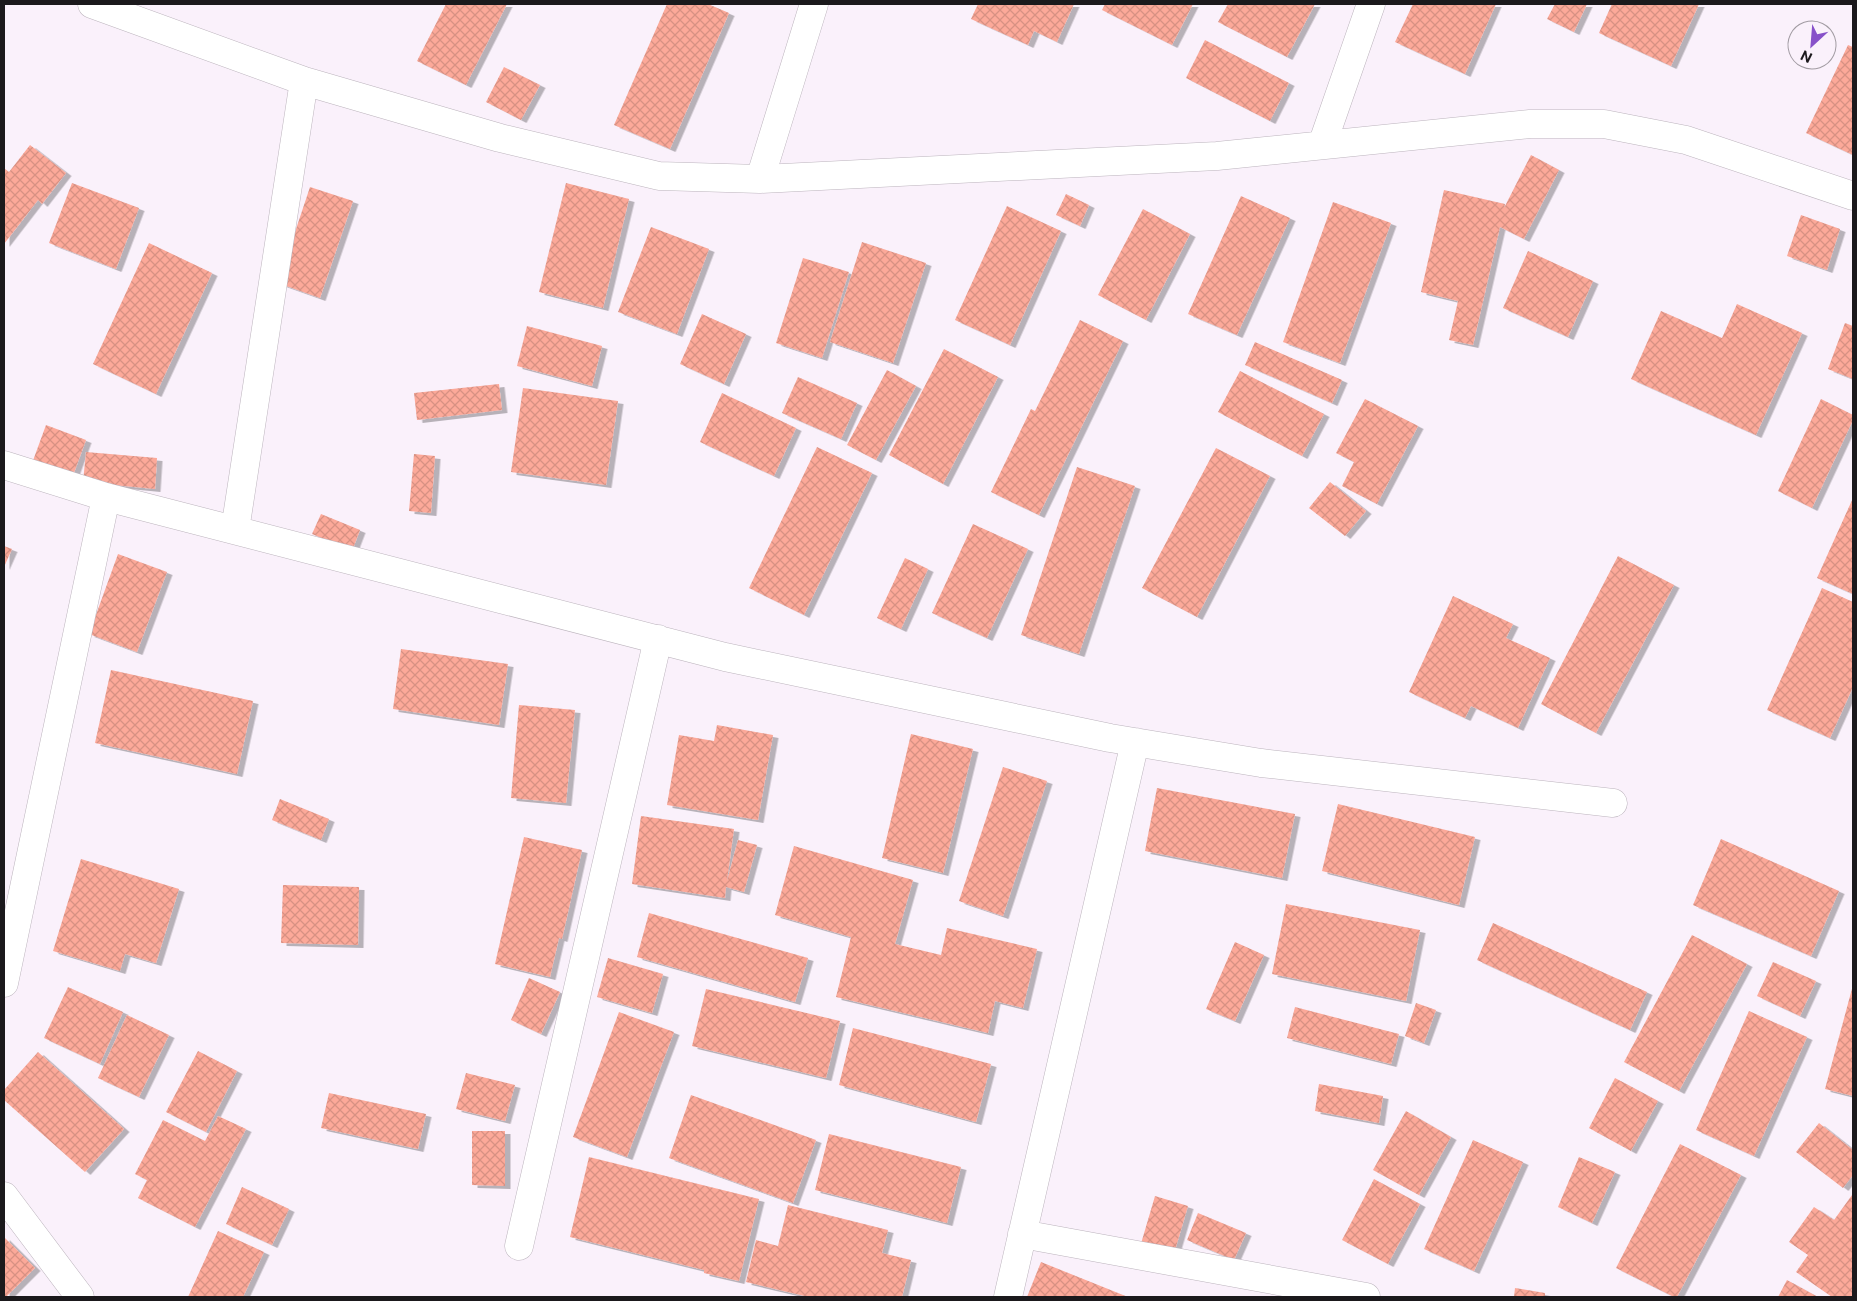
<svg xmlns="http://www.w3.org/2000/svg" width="1857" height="1301" font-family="'Public Sans',sans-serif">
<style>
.building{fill:url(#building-cross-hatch);filter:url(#shadow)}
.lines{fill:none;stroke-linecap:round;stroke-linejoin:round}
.minor-casing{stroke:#bcb4bd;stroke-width:29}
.minor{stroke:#fff;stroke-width:28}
</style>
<defs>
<pattern id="building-cross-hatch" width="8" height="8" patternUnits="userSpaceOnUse" patternTransform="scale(1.25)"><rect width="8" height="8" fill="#fca999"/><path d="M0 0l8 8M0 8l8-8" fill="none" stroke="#d79183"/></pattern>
<filter id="shadow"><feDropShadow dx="5.5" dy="3" stdDeviation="0" flood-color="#0004"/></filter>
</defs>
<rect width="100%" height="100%" fill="#faf1fb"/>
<path class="building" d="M 446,4 L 507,4 L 466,85 L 417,61 Z
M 667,4 L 708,4 L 729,13 L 670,149 L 614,125 Z
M 978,4 L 1074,4 L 1057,42 L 1034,31 L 1028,45 L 971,19 Z
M 1105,4 L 1193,4 L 1172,45 L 1102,10 Z
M 1228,4 L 1315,4 L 1287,57 L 1218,22 Z
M 1413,4 L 1496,4 L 1465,74 L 1395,42 Z
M 1555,4 L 1587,4 L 1574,32 L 1547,19 Z
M 1612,4 L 1699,4 L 1671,66 L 1599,33 Z
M 1205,40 L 1289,83 L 1270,121 L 1186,78 Z
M 1848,45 L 1853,47 L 1853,155 L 1806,133 Z
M 504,67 L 540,85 L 521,120 L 486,102 Z
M 30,145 L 66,173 L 42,204 L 38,200 L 4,244 L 4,168 L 9,172 Z
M 1531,155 L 1559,170 L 1524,239 L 1500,227 L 1473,345 L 1449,340 L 1458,301 L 1421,292 L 1444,190 L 1505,204 L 1504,208 Z
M 72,183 L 139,208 L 116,269 L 49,243 Z
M 566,183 L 629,199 L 603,308 L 539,292 Z
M 310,187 L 353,201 L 320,298 L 278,283 Z
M 1066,194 L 1089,205 L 1080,226 L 1056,215 Z
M 1241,196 L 1290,218 L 1237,335 L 1188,314 Z
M 1333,202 L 1391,223 L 1340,363 L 1283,342 Z
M 1007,206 L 1061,231 L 1010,345 L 955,320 Z
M 1143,209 L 1190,234 L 1146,320 L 1098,295 Z
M 1801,215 L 1840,229 L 1827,270 L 1787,256 Z
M 651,227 L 709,249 L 677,334 L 618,312 Z
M 862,242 L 926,263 L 893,363 L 830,342 Z
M 149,243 L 212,273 L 156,394 L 93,364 Z
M 1528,251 L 1593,281 L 1568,337 L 1503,308 Z
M 803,258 L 849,272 L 822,358 L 776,343 Z
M 1737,304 L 1802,333 L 1756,435 L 1631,379 L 1661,311 L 1722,338 Z
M 702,314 L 746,334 L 724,384 L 680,364 Z
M 1080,320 L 1123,341 L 1039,515 L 991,492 L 1031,409 L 1035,411 Z
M 1845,323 L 1853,326 L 1853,379 L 1828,369 Z
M 527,326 L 602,346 L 592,386 L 517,366 Z
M 1255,342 L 1342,380 L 1332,403 L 1245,365 Z
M 944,349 L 998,377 L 943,484 L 889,455 Z
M 887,370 L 916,386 L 876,460 L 847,445 Z
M 1240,371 L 1324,414 L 1302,456 L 1218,412 Z
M 798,377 L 857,403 L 841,439 L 782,413 Z
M 499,384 L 502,410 L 417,420 L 414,393 Z
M 523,388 L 618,401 L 606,485 L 511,472 Z
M 722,393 L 796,428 L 774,476 L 700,442 Z
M 1365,399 L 1418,426 L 1377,504 L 1342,486 L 1354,462 L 1336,453 Z
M 1821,399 L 1853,415 L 1853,420 L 1812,508 L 1778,491 Z
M 46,425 L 86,440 L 71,481 L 31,466 Z
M 817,447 L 872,473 L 804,615 L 749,588 Z
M 1216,448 L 1270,476 L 1197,617 L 1142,588 Z
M 86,452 L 157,458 L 155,489 L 83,482 Z
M 414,454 L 435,456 L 431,513 L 409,511 Z
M 1077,467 L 1135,486 L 1079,654 L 1021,635 Z
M 1330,482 L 1366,511 L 1345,536 L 1309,508 Z
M 1853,498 L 1853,594 L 1817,578 Z
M 321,514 L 360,530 L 352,551 L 312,534 Z
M 973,524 L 1028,549 L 987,638 L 932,613 Z
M 4,546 L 12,549 L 4,567 Z
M 118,554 L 167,572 L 137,652 L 89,634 Z
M 1618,556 L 1674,585 L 1596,733 L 1541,704 Z
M 905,558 L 928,569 L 901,629 L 877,618 Z
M 1822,588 L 1853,602 L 1853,687 L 1830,738 L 1767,710 Z
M 1453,596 L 1513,624 L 1506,638 L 1550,658 L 1518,728 L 1471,706 L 1465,718 L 1409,692 Z
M 401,649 L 508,664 L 499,725 L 393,709 Z
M 111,670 L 253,701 L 237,774 L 95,743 Z
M 519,705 L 575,710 L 566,803 L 511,798 Z
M 717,725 L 773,735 L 758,820 L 667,805 L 679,735 L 714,741 Z
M 911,734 L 973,749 L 943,873 L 882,858 Z
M 1003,767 L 1047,781 L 1003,916 L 959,901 Z
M 1157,788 L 1295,814 L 1282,878 L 1145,851 Z
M 280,799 L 329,819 L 321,840 L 272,820 Z
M 1338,804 L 1475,837 L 1459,905 L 1322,871 Z
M 641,816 L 734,829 L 727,881 L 738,840 L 757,845 L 744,892 L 726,887 L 725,898 L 632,884 Z
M 524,837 L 582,850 L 562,939 L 559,938 L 550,977 L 495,964 Z
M 1721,839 L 1839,891 L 1811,956 L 1693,905 Z
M 794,846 L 913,880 L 895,944 L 941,955 L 947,928 L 1037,949 L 1023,1008 L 995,1001 L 988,1033 L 836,997 L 851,937 L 775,915 Z
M 81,859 L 179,889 L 156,963 L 125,954 L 120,971 L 53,951 Z
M 283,885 L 359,887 L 358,945 L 281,943 Z
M 1286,904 L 1420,930 L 1406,1001 L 1272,974 Z
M 649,913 L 808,958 L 795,1002 L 637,957 Z
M 1493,923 L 1647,992 L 1630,1030 L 1477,960 Z
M 1692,935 L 1747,964 L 1679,1091 L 1624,1062 Z
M 1235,942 L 1264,955 L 1235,1021 L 1206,1009 Z
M 608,958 L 663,974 L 652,1013 L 597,997 Z
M 1773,962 L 1816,981 L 1800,1016 L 1757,996 Z
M 529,978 L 560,992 L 541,1034 L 511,1020 Z
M 1853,985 L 1853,1096 L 1825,1089 Z
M 68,987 L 123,1012 L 100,1064 L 44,1038 Z
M 706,989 L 840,1021 L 826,1078 L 692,1046 Z
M 1416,1003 L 1436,1010 L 1424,1043 L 1405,1036 Z
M 1295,1007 L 1399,1034 L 1391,1064 L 1287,1038 Z
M 1749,1011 L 1807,1037 L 1754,1156 L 1696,1130 Z
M 619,1012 L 674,1032 L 627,1157 L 573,1137 Z
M 127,1015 L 169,1035 L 139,1097 L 98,1078 Z
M 853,1028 L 991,1064 L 976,1122 L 839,1085 Z
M 198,1051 L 237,1071 L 206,1132 L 166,1112 Z
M 38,1052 L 124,1129 L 85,1172 L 4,1100 L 4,1090 Z
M 466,1073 L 515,1085 L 505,1121 L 456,1109 Z
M 1615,1078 L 1658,1101 L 1631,1151 L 1589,1128 Z
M 1319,1084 L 1383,1096 L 1379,1123 L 1315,1111 Z
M 329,1093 L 426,1114 L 418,1149 L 321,1128 Z
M 691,1095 L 816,1140 L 793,1203 L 669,1158 Z
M 1406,1111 L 1451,1137 L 1419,1195 L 1373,1170 Z
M 218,1116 L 246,1129 L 195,1227 L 138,1198 L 147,1180 L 135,1174 L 163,1120 L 205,1141 Z
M 1819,1123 L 1853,1150 L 1853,1175 L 1843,1188 L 1796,1152 Z
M 472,1131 L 505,1131 L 505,1186 L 472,1185 Z
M 829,1134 L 961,1167 L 947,1223 L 815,1190 Z
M 1473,1140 L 1523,1162 L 1474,1271 L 1424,1249 Z
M 1680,1144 L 1741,1175 L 1677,1297 L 1674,1297 L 1616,1268 Z
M 589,1157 L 759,1199 L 739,1281 L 704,1273 L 704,1270 L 570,1237 Z
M 1579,1157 L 1615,1172 L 1592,1223 L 1558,1207 Z
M 1374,1179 L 1420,1204 L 1388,1264 L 1342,1240 Z
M 242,1187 L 289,1209 L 272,1245 L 226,1224 Z
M 1852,1195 L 1853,1195 L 1853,1295 L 1852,1297 L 1832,1297 L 1796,1272 L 1808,1255 L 1789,1242 L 1814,1207 L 1834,1220 Z
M 1155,1196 L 1188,1206 L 1173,1257 L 1140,1247 Z
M 788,1205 L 888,1230 L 882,1253 L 911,1260 L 902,1297 L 809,1297 L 746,1282 L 756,1240 L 778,1246 Z
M 1198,1213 L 1246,1233 L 1234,1260 L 1187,1240 Z
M 218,1231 L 264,1252 L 243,1297 L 188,1297 Z
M 4,1237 L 35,1268 L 6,1297 L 4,1297 Z
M 1041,1262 L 1128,1297 L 1027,1297 Z
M 1787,1280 L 1818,1297 L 1778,1297 Z
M 1515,1288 L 1545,1293 L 1545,1297 L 1514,1297 Z"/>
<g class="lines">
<g class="minor-casing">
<path id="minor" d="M 92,4 L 304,81 L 500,138 L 659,176 L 760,179 L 1217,156 L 1530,124 L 1604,124 L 1686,140 L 1853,196
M 1322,145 L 1371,4
M 760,179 L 814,4
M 4,465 L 106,497 L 725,657 L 1110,738 L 1261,763 L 1613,803
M 235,530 L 304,81
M 4,983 L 106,497
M 4,1196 L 80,1297
M 1022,1234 L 1366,1297
M 519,1246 L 658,639
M 1008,1297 L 1135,742"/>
</g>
<use href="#minor" class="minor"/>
</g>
<rect width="1857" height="1301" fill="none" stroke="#1b191c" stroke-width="10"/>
<g transform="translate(1812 45) rotate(206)"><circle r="24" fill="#faf1fb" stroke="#a19ba2"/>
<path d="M0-4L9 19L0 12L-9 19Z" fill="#8751c9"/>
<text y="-8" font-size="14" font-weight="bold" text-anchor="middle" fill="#1b191c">N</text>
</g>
</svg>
